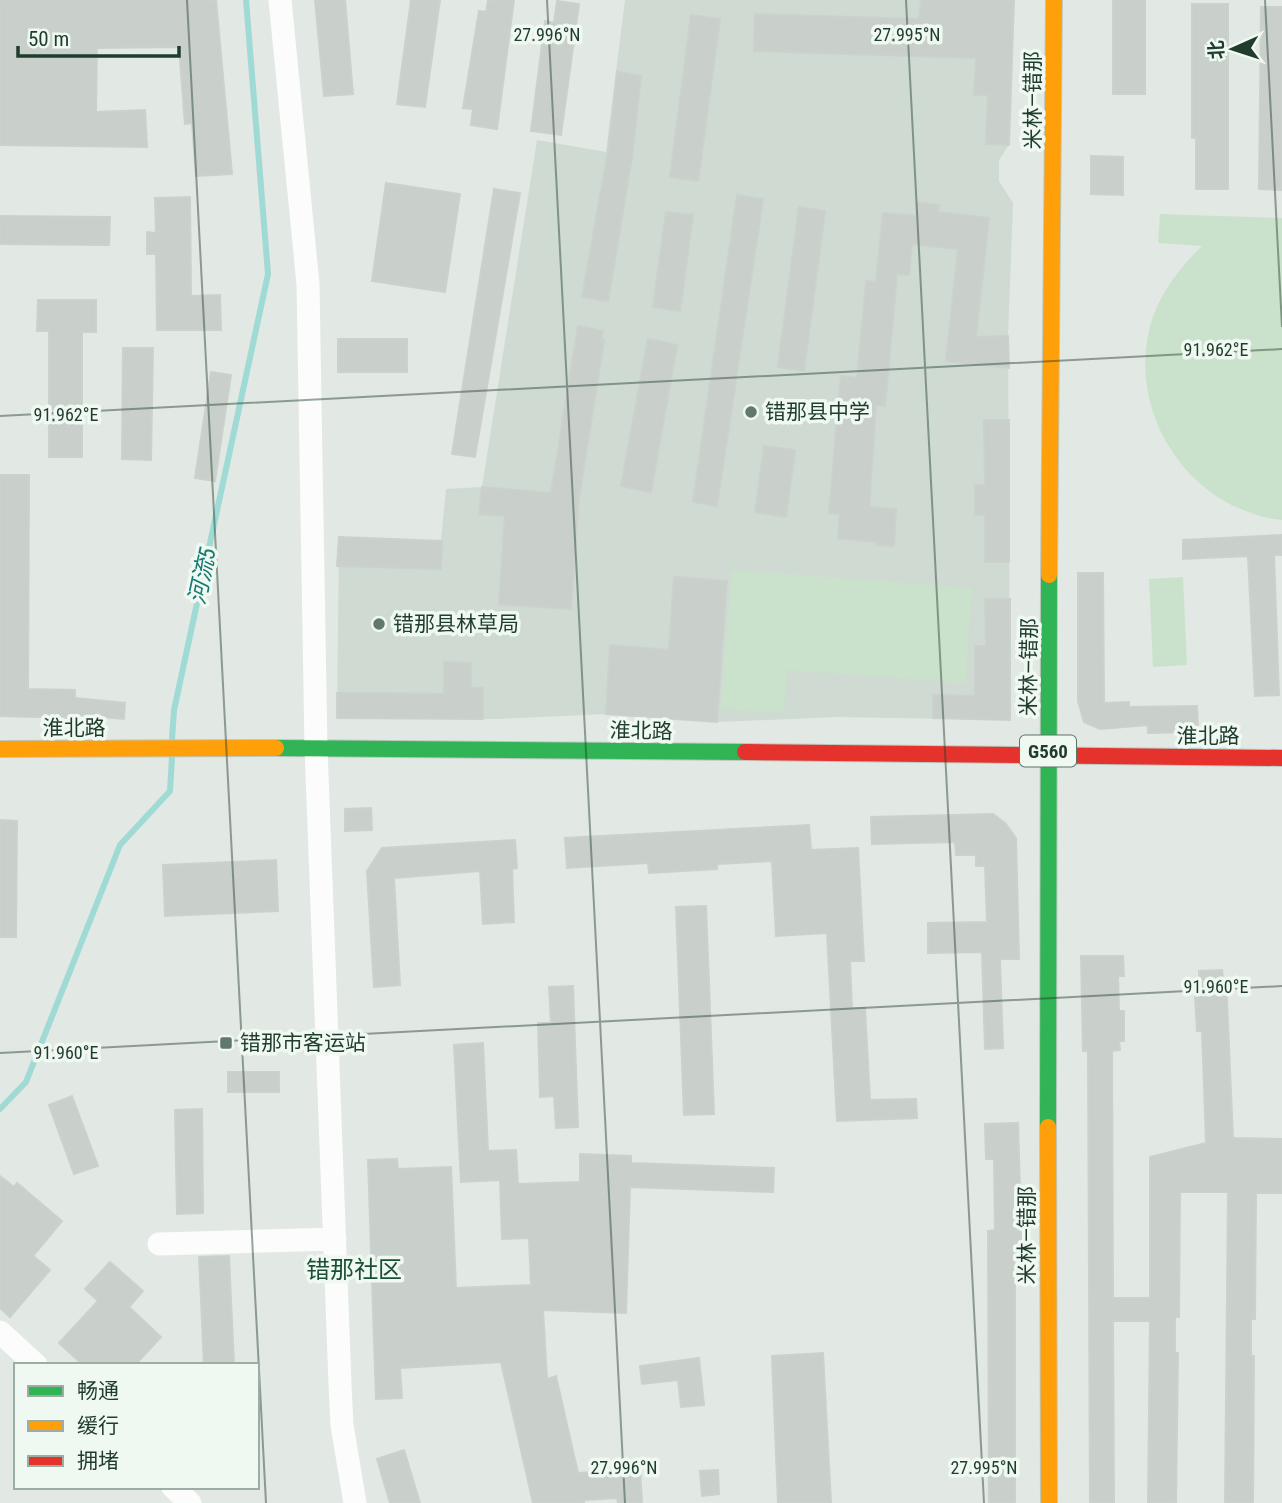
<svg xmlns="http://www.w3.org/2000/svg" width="1282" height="1503" font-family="'Roboto Condensed','Noto Sans SC',sans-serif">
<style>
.built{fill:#cfdad2}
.green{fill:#cae2cb}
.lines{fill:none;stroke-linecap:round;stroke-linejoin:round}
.stream{stroke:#a0dad4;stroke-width:6}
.building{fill:#c9cfcb;stroke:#cbd1cc;stroke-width:2}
.fast-casing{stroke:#bdc8c1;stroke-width:18}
.slow-casing{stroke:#bdc8c1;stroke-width:18}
.jam-casing{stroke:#bdc8c1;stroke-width:18}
.street{stroke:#fbfcfb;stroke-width:23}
.fast{stroke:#30b455;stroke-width:16}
.slow{stroke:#ff9f0a;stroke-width:16}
.jam{stroke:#e5322d;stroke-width:16}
.ticks{fill:none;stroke:#1f3c2d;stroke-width:2;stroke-opacity:0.45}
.poi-dot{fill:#63786d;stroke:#eff8f1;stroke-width:2.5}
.labels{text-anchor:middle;stroke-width:7;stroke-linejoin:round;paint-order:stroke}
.shield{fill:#eff8f1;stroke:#5d7468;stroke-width:2}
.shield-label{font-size:19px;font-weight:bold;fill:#1f3c2d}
.street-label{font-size:21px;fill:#1f3c2d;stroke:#eff8f1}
.poi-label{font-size:21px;fill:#1f3c2d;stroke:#eff8f1;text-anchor:start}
.water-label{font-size:23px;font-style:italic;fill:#167a73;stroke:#eff8f1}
.quarter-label{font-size:24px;fill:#1a4f35;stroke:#eff8f1}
.ticks-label{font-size:18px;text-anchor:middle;fill:#1f3c2d;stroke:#eff8f1;stroke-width:7;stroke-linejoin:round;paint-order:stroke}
</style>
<rect width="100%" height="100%" fill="#e2e8e3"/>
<path class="built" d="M 625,0 L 1014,0 L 1009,145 L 999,160 L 999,181 L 1013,203 L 1008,336 L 1010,720 L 837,717 L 717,722 L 606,714 L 499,719 L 337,718 L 339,537 L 441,541 L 446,489 L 482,487 L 537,140 L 606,152 Z"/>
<path class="green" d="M 1160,214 L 1282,218 L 1282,520 C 1192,510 1129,418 1149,331 C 1157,296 1178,270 1202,246 L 1158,243 Z
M 732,570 L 972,588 L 965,683 L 787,670 L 784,713 L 721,709 Z
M 1183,577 L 1187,665 L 1153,667 L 1149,579 Z"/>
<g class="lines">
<path class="stream" d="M 172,739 L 174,710 L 268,274 L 246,0
M 0,1109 L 26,1082 L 120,845 L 170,791 L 172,757"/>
</g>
<path class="building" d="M 0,0 L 216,0 L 232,174 L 196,176 L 192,123 L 185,124 L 179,47 L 97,48 L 96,112 L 145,110 L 147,147 L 0,145 Z
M 315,0 L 345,0 L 353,94 L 324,96 Z
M 411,0 L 440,0 L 425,107 L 397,104 Z
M 488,0 L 514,0 L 497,129 L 471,125 L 473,109 L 463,108 L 479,11 L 486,12 Z
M 921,0 L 1014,0 L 1009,145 L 986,144 L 988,95 L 974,95 L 976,58 L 754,51 L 755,14 L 919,19 Z
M 1113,0 L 1145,0 L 1145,94 L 1113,94 Z
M 557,1 L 579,4 L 561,135 L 531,131 L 545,21 L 554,23 Z
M 1192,4 L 1228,4 L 1228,189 L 1196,189 L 1196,138 L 1192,138 Z
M 1261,7 L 1282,7 L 1282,190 L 1259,189 Z
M 691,15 L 720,19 L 698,181 L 670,177 Z
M 617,72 L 641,76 L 632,156 L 608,301 L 582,297 L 608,152 Z
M 1091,156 L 1123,157 L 1123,195 L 1091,194 Z
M 386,183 L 460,194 L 445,292 L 372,281 Z
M 494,189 L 520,193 L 475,457 L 452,454 Z
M 737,195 L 763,199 L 717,506 L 693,502 Z
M 190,197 L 191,296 L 220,295 L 221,330 L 157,330 L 156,254 L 147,254 L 147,232 L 156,233 L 155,198 Z
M 917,202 L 939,205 L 938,212 L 989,218 L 976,337 L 1008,336 L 1009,368 L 946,361 L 958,249 L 912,244 L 909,275 L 897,274 L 885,406 L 876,405 L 869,507 L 896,509 L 894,546 L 876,545 L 877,542 L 838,538 L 840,514 L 829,513 L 841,376 L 857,378 L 866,281 L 876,282 L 883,213 L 916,216 Z
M 799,207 L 825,211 L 804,371 L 778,367 Z
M 666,212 L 693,215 L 680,311 L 653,307 Z
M 0,216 L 110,217 L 109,245 L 0,244 Z
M 38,300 L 96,300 L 96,332 L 82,332 L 82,457 L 49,457 L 49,331 L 37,331 Z
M 578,326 L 603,331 L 601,340 L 604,340 L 579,498 L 571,609 L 499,604 L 505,516 L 479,514 L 482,487 L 551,493 Z
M 338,339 L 407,339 L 407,372 L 338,372 Z
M 648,339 L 677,345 L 651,492 L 621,486 Z
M 123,348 L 153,348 L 151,460 L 122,459 Z
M 211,372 L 231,375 L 215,481 L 195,478 Z
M 984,420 L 1009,420 L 1009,562 L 985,562 L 985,515 L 975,515 L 975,485 L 985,485 Z
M 764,446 L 795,450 L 786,517 L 755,512 Z
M 0,475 L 29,475 L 28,689 L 75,690 L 75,698 L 125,703 L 124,719 L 74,715 L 74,718 L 0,716 Z
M 1282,535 L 1282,555 L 1274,555 L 1279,695 L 1255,696 L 1248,556 L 1183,559 L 1183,540 Z
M 339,537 L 442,541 L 441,569 L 337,566 Z
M 1078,573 L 1103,573 L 1104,703 L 1129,702 L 1129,707 L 1197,706 L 1198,732 L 1148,733 L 1148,725 L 1100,729 L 1084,722 L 1078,701 Z
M 674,577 L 727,581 L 717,722 L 606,714 L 610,645 L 669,650 Z
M 985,599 L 1010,599 L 1010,720 L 933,718 L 933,695 L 975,696 L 975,646 L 986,646 Z
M 444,662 L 471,663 L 471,688 L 483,688 L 483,719 L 337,718 L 337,693 L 444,694 Z
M 371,808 L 372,830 L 345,831 L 345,809 Z
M 993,814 L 1005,823 L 1016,838 L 1019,959 L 1000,959 L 1003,1048 L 985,1049 L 982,952 L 928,953 L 928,923 L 987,922 L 985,866 L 976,866 L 976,855 L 956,855 L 955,842 L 872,844 L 871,817 Z
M 0,820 L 17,821 L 16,937 L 0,937 Z
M 809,825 L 811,850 L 858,848 L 864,961 L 850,961 L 852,1008 L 865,1008 L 870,1100 L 916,1099 L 917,1118 L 837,1121 L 827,933 L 776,936 L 772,861 L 717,864 L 717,869 L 649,873 L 648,863 L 567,868 L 565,838 Z
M 515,840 L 517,868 L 512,869 L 514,922 L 483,924 L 480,871 L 394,878 L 400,985 L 374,987 L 367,871 L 382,848 Z
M 276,860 L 278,911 L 165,916 L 163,865 Z
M 706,906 L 714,1114 L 684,1115 L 676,907 Z
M 1081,956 L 1123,956 L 1124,976 L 1118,976 L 1119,1011 L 1124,1011 L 1124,1041 L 1119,1041 L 1120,1050 L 1112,1051 L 1113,1298 L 1150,1298 L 1150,1157 L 1206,1143 L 1202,1031 L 1197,1031 L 1194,979 L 1199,979 L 1199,971 L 1222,970 L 1223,978 L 1226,978 L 1233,1138 L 1282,1139 L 1282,1193 L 1256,1193 L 1255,1319 L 1251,1319 L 1251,1356 L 1254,1356 L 1253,1503 L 1225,1503 L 1228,1192 L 1180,1192 L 1179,1317 L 1175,1317 L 1175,1353 L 1178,1353 L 1176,1503 L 1148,1503 L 1150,1321 L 1113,1321 L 1114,1503 L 1090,1503 L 1088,1051 L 1083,1051 Z
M 573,986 L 578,1127 L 556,1128 L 554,1096 L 540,1097 L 538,1023 L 551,1023 L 549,987 Z
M 483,1043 L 488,1151 L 516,1150 L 518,1184 L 580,1182 L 580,1154 L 631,1156 L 631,1163 L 774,1168 L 773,1192 L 630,1187 L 626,1313 L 543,1310 L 547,1379 L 556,1376 L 578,1473 L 640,1469 L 642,1503 L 618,1503 L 617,1498 L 584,1500 L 584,1503 L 533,1503 L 501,1362 L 400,1368 L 402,1398 L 376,1399 L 368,1160 L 397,1159 L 398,1169 L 451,1167 L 456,1288 L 531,1285 L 529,1238 L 502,1239 L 500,1180 L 461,1182 L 454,1045 Z
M 228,1072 L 279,1072 L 279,1092 L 228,1092 Z
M 72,1096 L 98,1166 L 74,1174 L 49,1105 Z
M 202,1109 L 203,1213 L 177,1214 L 175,1110 Z
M 1018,1123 L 1022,1260 L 1015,1260 L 1015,1503 L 989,1503 L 988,1231 L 995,1230 L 994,1159 L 986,1159 L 985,1124 Z
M 0,1176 L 14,1187 L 17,1183 L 62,1221 L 33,1256 L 50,1270 L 10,1317 L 0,1308 Z
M 229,1256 L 234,1365 L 204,1365 L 199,1257 Z
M 110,1262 L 143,1291 L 129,1307 L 161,1337 L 135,1365 L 83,1365 L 59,1343 L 98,1301 L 85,1289 Z
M 823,1353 L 831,1503 L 778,1503 L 772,1356 Z
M 699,1358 L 704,1405 L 681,1407 L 678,1380 L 642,1384 L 640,1366 Z
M 404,1450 L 420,1503 L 390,1503 L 377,1459 Z
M 718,1470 L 719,1494 L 702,1496 L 700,1471 Z"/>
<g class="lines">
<g class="fast-casing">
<path id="fast" d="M 276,748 L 745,752
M 1048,1127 L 1049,575"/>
</g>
<g class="slow-casing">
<path id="slow" d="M 1049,575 L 1054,0
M 0,749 L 276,748
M 1048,1127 L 1049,1503"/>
</g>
<g class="jam-casing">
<path id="jam" d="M 745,752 L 1282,758"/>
</g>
<path class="street" d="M 280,0 L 308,284 L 316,748 L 340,1384 L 342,1425 L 355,1503
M 159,1244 L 335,1239
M 0,1332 L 36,1365
M 173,1487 L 190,1503"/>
<use href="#fast" class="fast"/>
<use href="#slow" class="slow"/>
<use href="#jam" class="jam"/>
</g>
<path class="ticks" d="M 187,0 L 266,1503M 547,0 L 625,1503M 906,0 L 984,1503M 1265,0 L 1282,327M 0,416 L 1282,349M 0,1053 L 1282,986"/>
<g class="poi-dot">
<circle cx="751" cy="412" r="7"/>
<circle cx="379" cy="624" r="7"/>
<rect x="219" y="1036" width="14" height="14" rx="3.5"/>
</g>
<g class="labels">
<rect class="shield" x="1020" y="735.5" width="56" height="31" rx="5"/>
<g class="shield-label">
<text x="1048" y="758">G560</text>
</g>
<g class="street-label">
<text transform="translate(1033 100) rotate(-90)" y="7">米林—错那</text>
<text transform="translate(1029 667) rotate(-89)" y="7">米林—错那</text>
<text x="74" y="735">淮北路</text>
<text transform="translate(641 731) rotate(1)" y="7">淮北路</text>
<text x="1208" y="743">淮北路</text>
<text transform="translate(1027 1235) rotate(-90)" y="7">米林—错那</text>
</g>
<g class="poi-label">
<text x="765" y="419">错那县中学</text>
<text x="393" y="631">错那县林草局</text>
<text x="240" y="1050">错那市客运站</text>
</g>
<g class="water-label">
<text transform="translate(202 576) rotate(-78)" y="8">河流5</text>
</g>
<g class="quarter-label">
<text x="354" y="1278">错那社区</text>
</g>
</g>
<g class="ticks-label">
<text x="547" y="41">27.996°N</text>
<text x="907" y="41">27.995°N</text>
<text x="1216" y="356">91.962°E</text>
<text x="66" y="421">91.962°E</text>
<text x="1216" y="993">91.960°E</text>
<text x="66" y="1059">91.960°E</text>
<text x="624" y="1474">27.996°N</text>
<text x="984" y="1474">27.995°N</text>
</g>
<rect x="14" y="1363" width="245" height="126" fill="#eff8f1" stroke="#9cada3" stroke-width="2"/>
<rect x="28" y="1386" width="35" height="10" fill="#30b455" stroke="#9cada3" stroke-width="2"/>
<text x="77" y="1398" font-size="21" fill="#1f3c2d">畅通</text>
<rect x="28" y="1421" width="35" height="10" fill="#ff9f0a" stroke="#9cada3" stroke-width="2"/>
<text x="77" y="1433" font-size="21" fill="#1f3c2d">缓行</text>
<rect x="28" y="1456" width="35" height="10" fill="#e5322d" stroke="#9cada3" stroke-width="2"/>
<text x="77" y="1468" font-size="21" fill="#1f3c2d">拥堵</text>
<g transform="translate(1233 49) rotate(267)" stroke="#eff8f1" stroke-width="5" paint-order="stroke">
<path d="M0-5L12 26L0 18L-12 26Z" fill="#1f3c2d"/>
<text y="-10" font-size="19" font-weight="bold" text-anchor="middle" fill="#1f3c2d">北</text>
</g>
<path d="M18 46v10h161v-10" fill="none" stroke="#1f3c2d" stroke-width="3.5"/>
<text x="28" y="46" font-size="21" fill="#1f3c2d" stroke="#eff8f1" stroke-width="5" paint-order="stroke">50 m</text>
</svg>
